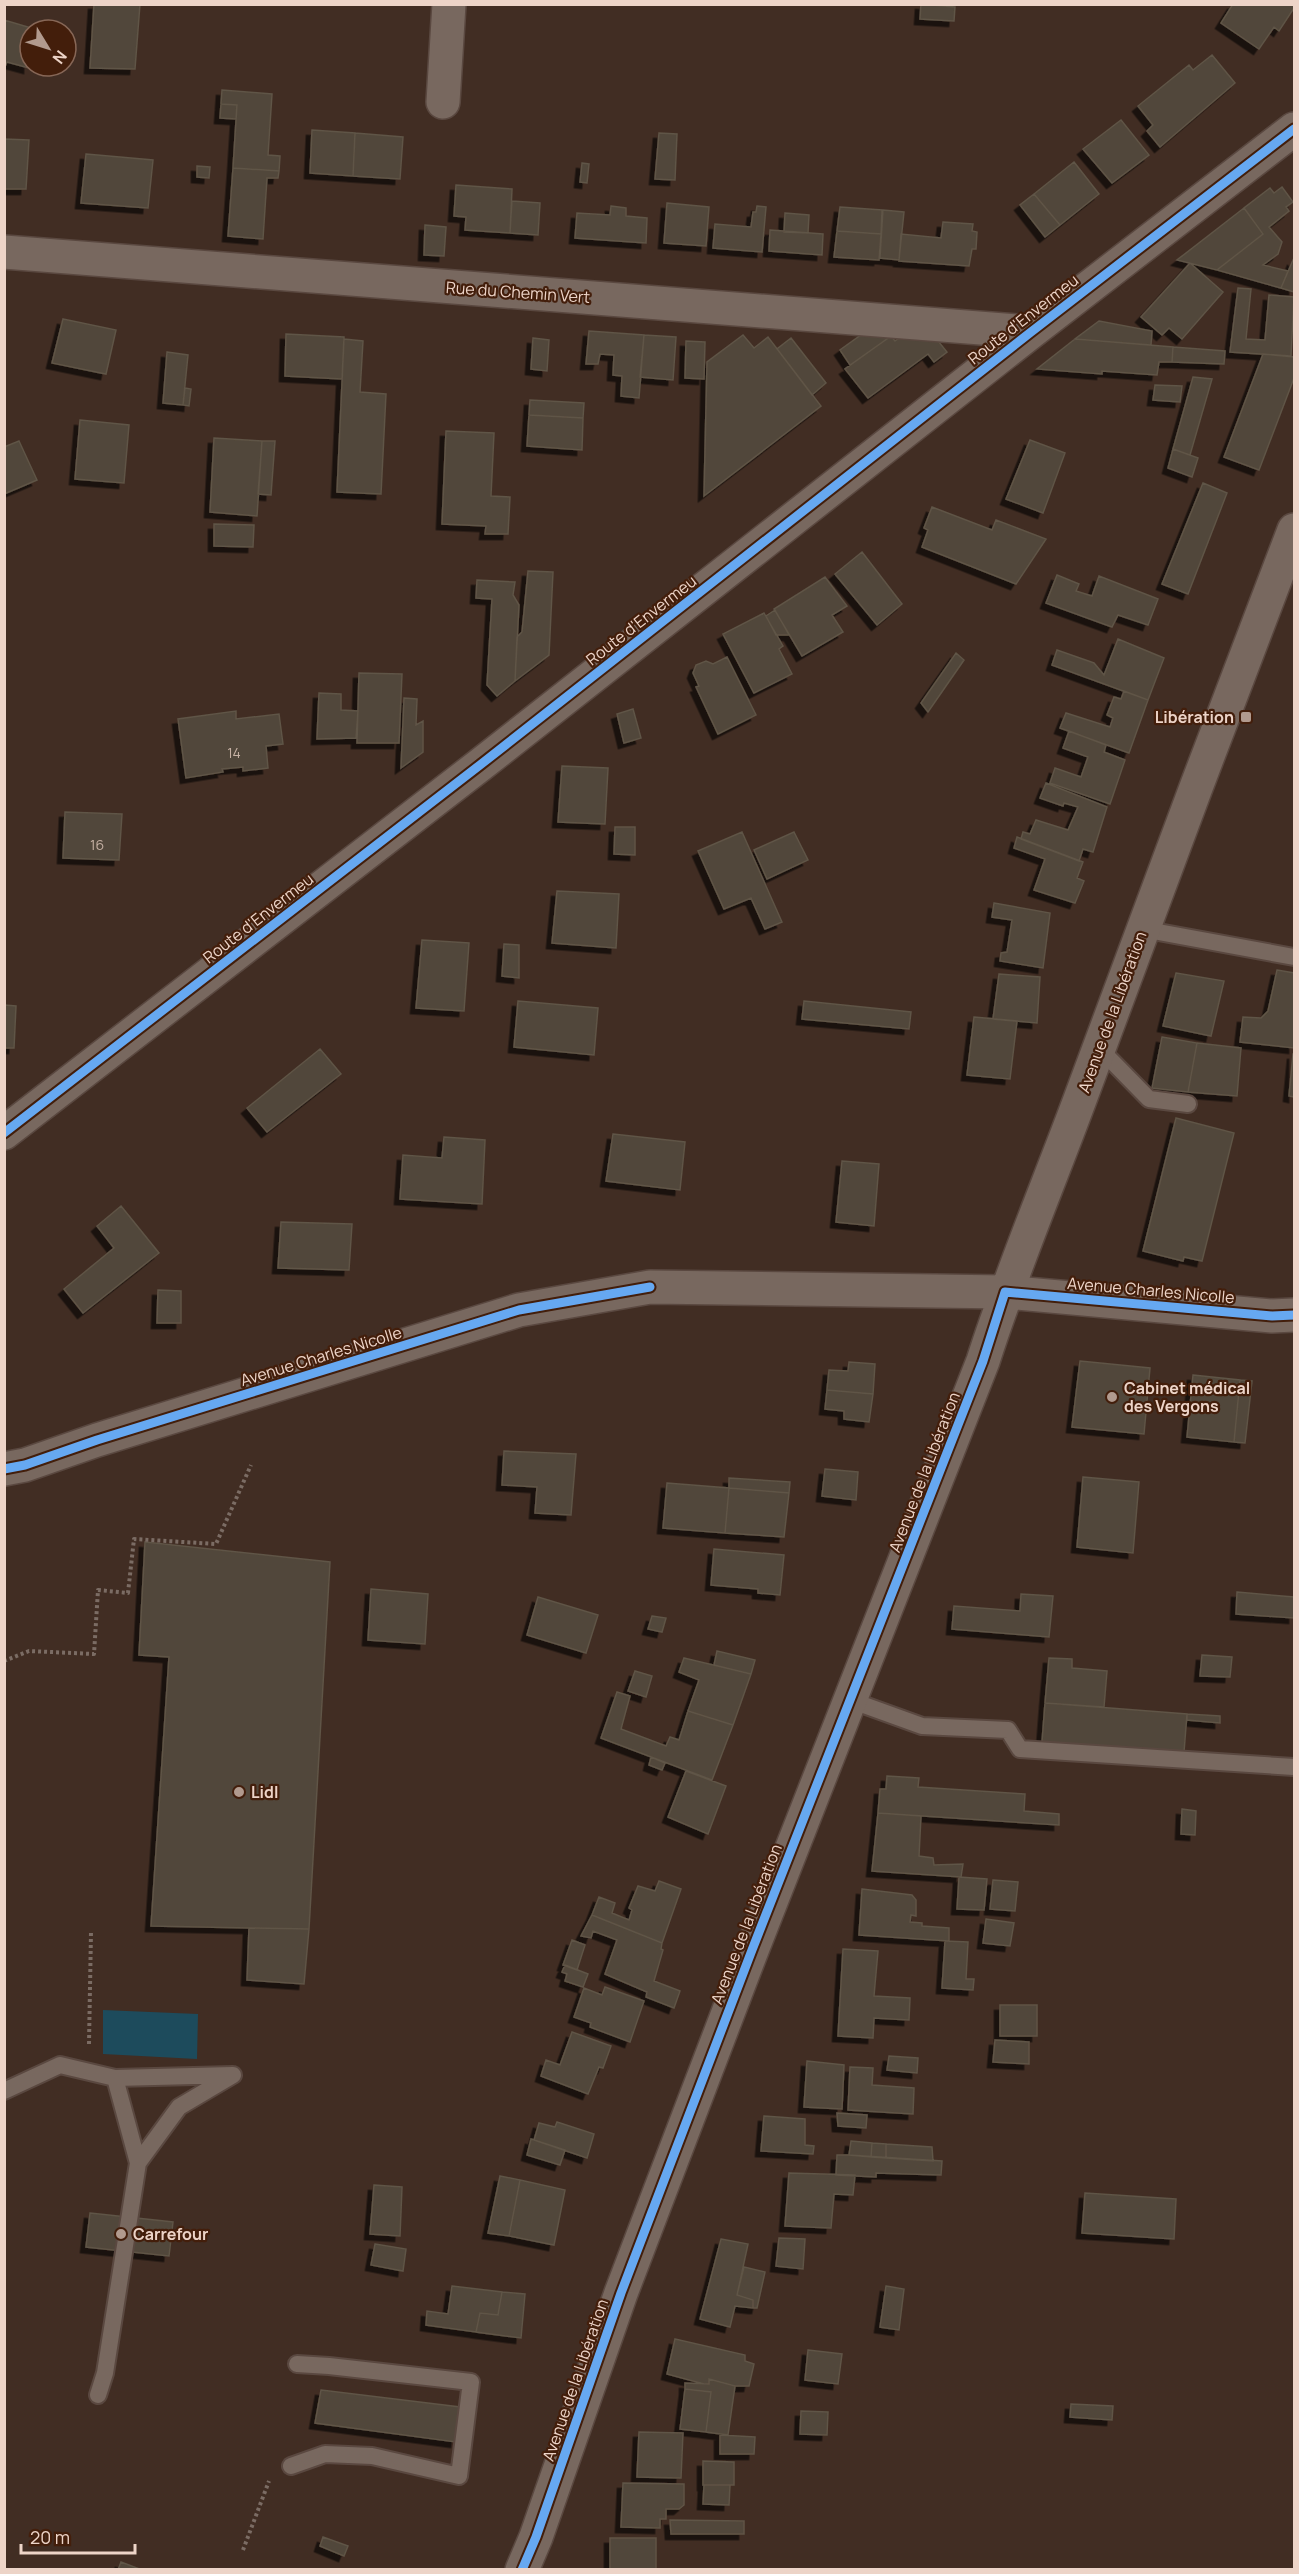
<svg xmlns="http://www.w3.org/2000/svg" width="1299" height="2574" font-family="Manrope,sans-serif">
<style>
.water{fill:#1d4b5c}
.building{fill:#51473a;stroke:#5f5446;stroke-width:1.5;filter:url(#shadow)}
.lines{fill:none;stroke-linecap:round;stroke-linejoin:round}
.lane-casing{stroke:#5a4840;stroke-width:20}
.street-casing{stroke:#5a4840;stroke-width:36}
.secondary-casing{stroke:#5a4840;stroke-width:36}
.path{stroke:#7b6c64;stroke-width:4;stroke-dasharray:3 3;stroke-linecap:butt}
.lane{stroke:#78685f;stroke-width:16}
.street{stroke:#78685f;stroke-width:33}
.secondary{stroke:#78685f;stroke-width:33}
.cycleway-casing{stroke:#431e0b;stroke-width:13}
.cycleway{stroke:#66a8f1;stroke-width:9}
.poi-dot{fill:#b19a8e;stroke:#431e0b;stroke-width:2}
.labels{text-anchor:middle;stroke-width:4.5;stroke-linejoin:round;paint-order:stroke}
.number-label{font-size:14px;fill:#c6b1a4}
.street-label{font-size:16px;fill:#edd4c8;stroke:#431e0b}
.poi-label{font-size:16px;font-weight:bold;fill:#edd4c8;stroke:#431e0b;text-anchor:start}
</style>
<defs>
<filter id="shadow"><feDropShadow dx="-5.5" dy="5.5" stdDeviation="0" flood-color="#0009"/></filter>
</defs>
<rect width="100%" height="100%" fill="#412d23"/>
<path class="water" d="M 103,2010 L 198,2014 L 197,2059 L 103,2054 Z"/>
<path class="building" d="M 94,4 L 140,4 L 135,69 L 90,68 Z
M 921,4 L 955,7 L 954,21 L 920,19 Z
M 1233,4 L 1294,4 L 1294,8 L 1279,31 L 1274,27 L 1259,49 L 1221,23 Z
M 4,20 L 38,30 L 30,30 L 29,68 L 7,62 L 4,69 Z
M 1212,55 L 1235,83 L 1160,147 L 1147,131 L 1153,125 L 1138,106 L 1189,65 L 1193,70 Z
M 222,90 L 272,94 L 268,155 L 280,156 L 279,171 L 233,168 L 237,105 L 221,104 Z
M 221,104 L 237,105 L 236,119 L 220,118 Z
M 1121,120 L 1149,155 L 1112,183 L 1083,149 Z
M 312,130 L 355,133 L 353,176 L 310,173 Z
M 355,133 L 403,137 L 400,179 L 353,176 Z
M 659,133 L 677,134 L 675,180 L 655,179 Z
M 4,139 L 29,140 L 26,189 L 4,189 Z
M 86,154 L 153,160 L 148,208 L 81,203 Z
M 1074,162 L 1099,194 L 1060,225 L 1034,194 Z
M 582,163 L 589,164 L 587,183 L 580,182 Z
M 197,166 L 210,167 L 209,178 L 197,177 Z
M 233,168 L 279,171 L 278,178 L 267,178 L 263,239 L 228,236 Z
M 456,185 L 512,189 L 510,233 L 465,230 L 466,217 L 454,216 Z
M 1282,187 L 1293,202 L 1286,207 L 1289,211 L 1269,227 L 1282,242 L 1278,254 L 1263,265 L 1288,271 L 1281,288 L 1217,270 L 1263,234 L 1244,208 L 1270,188 L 1274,193 Z
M 1034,194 L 1060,225 L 1045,237 L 1020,205 Z
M 512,201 L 540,203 L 538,235 L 510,233 Z
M 667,203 L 709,207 L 706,246 L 664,243 Z
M 611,206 L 626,208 L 626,216 L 647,218 L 646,243 L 575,238 L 577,213 L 610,215 Z
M 757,206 L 766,207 L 762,252 L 713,248 L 715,224 L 751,227 L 753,212 L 756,212 Z
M 840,207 L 882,210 L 881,234 L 837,231 Z
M 1244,208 L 1263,234 L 1217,270 L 1177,260 Z
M 883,210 L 904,212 L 899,260 L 880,258 Z
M 785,213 L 809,215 L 808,233 L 784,232 Z
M 943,222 L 973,224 L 972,231 L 977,232 L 976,249 L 972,249 L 969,266 L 899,261 L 901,234 L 941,238 Z
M 425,225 L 446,227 L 444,256 L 424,255 Z
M 770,230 L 823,234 L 822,255 L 769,251 Z
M 837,231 L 881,234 L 879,260 L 834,257 Z
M 1293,260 L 1294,261 L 1294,292 L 1281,288 Z
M 1190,263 L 1223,292 L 1182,339 L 1169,328 L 1162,335 L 1141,317 Z
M 1238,288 L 1251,289 L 1246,339 L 1265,340 L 1269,295 L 1294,297 L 1291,356 L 1230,352 Z
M 63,319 L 116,330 L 106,374 L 52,363 Z
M 1099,321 L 1152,331 L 1151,345 L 1075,339 Z
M 879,322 L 891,336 L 850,365 L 840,350 Z
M 910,330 L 930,331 L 947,352 L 934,362 L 928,354 L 868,398 L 845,369 L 891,336 L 895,341 Z
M 589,331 L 644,335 L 639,398 L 621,396 L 622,376 L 613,375 L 614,355 L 600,354 L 598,364 L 586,364 Z
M 286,334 L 344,337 L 342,379 L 285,376 Z
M 644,335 L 676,337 L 673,380 L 640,377 Z
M 743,335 L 754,348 L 768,337 L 821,406 L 704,496 L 707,362 Z
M 533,338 L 549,340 L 547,371 L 531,369 Z
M 791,338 L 826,383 L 812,395 L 777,349 Z
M 344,339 L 363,341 L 360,392 L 386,394 L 381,494 L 337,492 Z
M 1075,339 L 1173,347 L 1172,362 L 1159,362 L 1157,375 L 1102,371 L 1102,374 L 1037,369 Z
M 686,341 L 705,342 L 704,379 L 685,378 Z
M 1173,347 L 1225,351 L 1224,364 L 1172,362 Z
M 167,352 L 188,355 L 183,405 L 163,403 Z
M 1263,354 L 1294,357 L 1294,378 L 1259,470 L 1224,457 Z
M 1193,377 L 1212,379 L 1190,455 L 1173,449 Z
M 1155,385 L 1182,386 L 1180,402 L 1153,400 Z
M 185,388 L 191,389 L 189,406 L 183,405 Z
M 530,400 L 584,403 L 583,418 L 529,415 Z
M 529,415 L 583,418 L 582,450 L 527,446 Z
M 80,420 L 129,425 L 124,483 L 75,479 Z
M 446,431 L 494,433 L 491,496 L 510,497 L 508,534 L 485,534 L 486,526 L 442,524 Z
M 214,438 L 262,441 L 257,516 L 210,512 Z
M 1030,440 L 1065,453 L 1043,513 L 1006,499 Z
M 19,441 L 37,480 L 4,494 L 4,447 Z
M 262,441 L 275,441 L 271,495 L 258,494 Z
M 1173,449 L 1198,458 L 1192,477 L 1168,468 Z
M 1203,483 L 1227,493 L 1188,594 L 1162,584 Z
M 932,507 L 992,530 L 996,520 L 1046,539 L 1016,584 L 922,547 L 928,530 L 924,528 Z
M 214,524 L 254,525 L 253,547 L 214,546 Z
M 862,552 L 902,604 L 877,625 L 835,574 Z
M 528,571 L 553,572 L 549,655 L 515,681 L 517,637 L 522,632 Z
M 1057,575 L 1079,584 L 1076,591 L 1092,596 L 1099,576 L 1158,599 L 1148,625 L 1118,615 L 1112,627 L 1046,603 Z
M 825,577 L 847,606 L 832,615 L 843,632 L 802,656 L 774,609 Z
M 477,580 L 515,582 L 513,595 L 519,605 L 515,681 L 497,696 L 487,685 L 492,599 L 476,598 Z
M 775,610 L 789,635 L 776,635 L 766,616 Z
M 764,613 L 783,646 L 779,649 L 792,674 L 754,693 L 723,634 Z
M 1118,639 L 1164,658 L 1148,700 L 1052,665 L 1057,650 L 1094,663 L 1104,675 Z
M 956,653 L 964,660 L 928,712 L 921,703 Z
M 727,657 L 756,715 L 718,734 L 696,687 L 699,686 L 693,673 L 696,665 L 706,661 L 713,664 Z
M 359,673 L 402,674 L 399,743 L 357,743 Z
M 1124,691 L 1148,700 L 1129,753 L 1060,728 L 1066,713 L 1110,727 L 1113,718 L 1107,715 L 1114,697 L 1121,699 Z
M 319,693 L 341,694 L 341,710 L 358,711 L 356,738 L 317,739 Z
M 404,698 L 417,699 L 416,725 L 423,721 L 423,752 L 401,768 Z
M 633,709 L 641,738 L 624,743 L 617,714 Z
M 236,711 L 236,719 L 279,714 L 283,744 L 266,746 L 268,768 L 243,771 L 243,767 L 222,769 L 223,772 L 186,778 L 178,719 Z
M 1069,731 L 1106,745 L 1104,752 L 1125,760 L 1110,804 L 1050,783 L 1055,768 L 1081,777 L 1088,757 L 1063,748 Z
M 562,766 L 608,768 L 605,824 L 558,822 Z
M 1046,783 L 1107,807 L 1093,852 L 1083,849 L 1079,861 L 1021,839 L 1023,832 L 1030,834 L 1036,820 L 1068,830 L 1078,807 L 1064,803 L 1063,806 L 1040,798 Z
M 65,812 L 122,814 L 119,860 L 63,858 Z
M 615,827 L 635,827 L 635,855 L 614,854 Z
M 742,832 L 782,922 L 765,929 L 751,898 L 724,909 L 698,851 Z
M 794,832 L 808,860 L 767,879 L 754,850 Z
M 1017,837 L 1083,862 L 1077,878 L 1084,881 L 1075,903 L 1034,890 L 1045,859 L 1014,848 Z
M 557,891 L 619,894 L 616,948 L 552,943 Z
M 994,903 L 1050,913 L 1043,968 L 1000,961 L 1001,953 L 1007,952 L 1012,920 L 992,917 Z
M 422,940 L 469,943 L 464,1011 L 416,1008 Z
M 504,944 L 519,945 L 519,978 L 502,976 Z
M 1277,970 L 1294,973 L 1294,1048 L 1240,1042 L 1243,1017 L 1261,1018 L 1268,1011 Z
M 1176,973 L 1224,981 L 1211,1036 L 1163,1026 Z
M 999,974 L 1040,977 L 1037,1023 L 993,1019 Z
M 518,1001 L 598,1008 L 594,1055 L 514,1047 Z
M 804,1001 L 911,1012 L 909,1029 L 802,1019 Z
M 4,1005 L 16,1006 L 14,1048 L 4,1048 Z
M 974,1017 L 1017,1021 L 1010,1079 L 967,1075 Z
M 1162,1037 L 1197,1043 L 1188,1092 L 1152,1088 Z
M 1197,1043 L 1241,1048 L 1237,1096 L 1188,1092 Z
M 320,1049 L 341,1074 L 267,1132 L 247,1108 Z
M 1293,1054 L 1294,1054 L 1294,1097 L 1289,1096 Z
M 1176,1118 L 1234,1133 L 1202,1261 L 1184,1257 L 1183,1261 L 1143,1251 Z
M 613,1134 L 685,1142 L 680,1190 L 606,1181 Z
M 444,1137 L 485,1140 L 482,1204 L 400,1199 L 403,1155 L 442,1158 Z
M 842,1161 L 879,1164 L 874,1226 L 836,1222 Z
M 121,1206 L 159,1253 L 83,1313 L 64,1289 L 114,1248 L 97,1226 Z
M 281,1222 L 352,1224 L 349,1270 L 278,1268 Z
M 158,1290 L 181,1291 L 181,1323 L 157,1323 Z
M 1080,1361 L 1150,1368 L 1144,1434 L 1072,1427 Z
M 849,1362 L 875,1364 L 873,1394 L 827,1390 L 829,1370 L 848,1371 Z
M 1193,1375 L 1240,1380 L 1234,1442 L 1187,1437 Z
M 1240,1380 L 1252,1381 L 1245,1443 L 1234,1442 Z
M 827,1390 L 873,1394 L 869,1422 L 844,1419 L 844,1411 L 825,1409 Z
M 504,1451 L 576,1454 L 571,1515 L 535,1513 L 537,1487 L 502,1485 Z
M 825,1469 L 858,1472 L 856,1500 L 822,1496 Z
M 1083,1477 L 1139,1482 L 1133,1553 L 1077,1547 Z
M 729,1478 L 790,1482 L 789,1493 L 729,1488 Z
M 667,1483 L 729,1488 L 725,1533 L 663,1528 Z
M 729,1488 L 789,1493 L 784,1537 L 725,1533 Z
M 145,1542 L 330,1562 L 309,1929 L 151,1926 L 169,1657 L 139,1655 Z
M 714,1549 L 784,1555 L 780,1595 L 758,1593 L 758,1589 L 711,1585 Z
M 371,1589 L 428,1594 L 425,1644 L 368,1640 Z
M 1237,1592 L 1294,1597 L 1294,1618 L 1236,1614 Z
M 1021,1594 L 1053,1596 L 1049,1637 L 952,1629 L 954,1606 L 1020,1611 Z
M 538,1597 L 598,1615 L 586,1653 L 527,1635 Z
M 652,1616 L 666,1618 L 662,1632 L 648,1629 Z
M 717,1651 L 755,1660 L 751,1674 L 714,1665 Z
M 1202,1655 L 1232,1657 L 1230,1677 L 1200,1676 Z
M 684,1658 L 751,1674 L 733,1725 L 688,1711 L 699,1680 L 679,1672 Z
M 1049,1658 L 1072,1659 L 1072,1668 L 1107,1671 L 1104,1707 L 1045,1703 Z
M 635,1671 L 652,1676 L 646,1697 L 628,1691 Z
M 617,1692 L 630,1696 L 621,1729 L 666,1746 L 670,1737 L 679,1740 L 688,1711 L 733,1725 L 712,1780 L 601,1738 Z
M 1045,1703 L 1187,1714 L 1184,1752 L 1042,1742 Z
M 1187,1714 L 1220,1716 L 1220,1723 L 1187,1720 Z
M 651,1757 L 665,1763 L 662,1770 L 649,1765 Z
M 686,1771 L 726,1786 L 708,1834 L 668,1817 Z
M 887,1776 L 919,1778 L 918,1787 L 1025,1794 L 1024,1811 L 1059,1814 L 1059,1825 L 878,1813 L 880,1789 L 886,1789 Z
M 1182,1809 L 1196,1811 L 1195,1835 L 1181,1834 Z
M 878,1813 L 921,1816 L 919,1856 L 933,1858 L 934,1865 L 963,1864 L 961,1877 L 872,1871 Z
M 959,1877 L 987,1879 L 984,1910 L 957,1909 Z
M 993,1880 L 1018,1882 L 1015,1911 L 990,1909 Z
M 659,1881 L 681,1889 L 662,1943 L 592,1915 L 599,1897 L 615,1903 L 612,1913 L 629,1920 L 632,1910 L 629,1908 L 638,1886 L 655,1891 Z
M 862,1889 L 912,1895 L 916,1900 L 916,1916 L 911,1915 L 910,1922 L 922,1923 L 922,1926 L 949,1928 L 949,1941 L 859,1935 Z
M 592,1915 L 662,1943 L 661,1949 L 663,1950 L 654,1981 L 680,1991 L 674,2008 L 646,1997 L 647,1992 L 605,1974 L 617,1940 L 593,1931 L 591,1938 L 581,1936 Z
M 986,1919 L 1014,1923 L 1010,1946 L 983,1943 Z
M 249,1928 L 309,1929 L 304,1984 L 247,1980 Z
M 572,1940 L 585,1945 L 577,1970 L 563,1965 Z
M 945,1941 L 968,1942 L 966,1979 L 974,1979 L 973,1990 L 942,1988 Z
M 843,1949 L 878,1951 L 874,1996 L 910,1998 L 909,2020 L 874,2018 L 873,2038 L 838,2036 Z
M 565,1965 L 588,1974 L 583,1987 L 565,1981 L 567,1974 L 562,1972 Z
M 605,1987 L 644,2001 L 630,2042 L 590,2027 L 591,2023 L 574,2017 L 584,1988 L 602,1995 Z
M 1000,2005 L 1037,2005 L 1037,2036 L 1000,2036 Z
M 572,2032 L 611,2046 L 603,2068 L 599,2067 L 588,2094 L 541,2076 L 546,2060 L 560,2065 Z
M 995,2040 L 1029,2042 L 1029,2064 L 993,2062 Z
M 889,2056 L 918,2058 L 917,2073 L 887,2070 Z
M 807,2061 L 844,2065 L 842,2109 L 804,2107 Z
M 850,2067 L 873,2068 L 872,2085 L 914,2088 L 913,2114 L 848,2110 Z
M 837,2113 L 867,2115 L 866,2128 L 838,2126 Z
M 764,2116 L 805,2119 L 805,2145 L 814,2146 L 813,2154 L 761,2151 Z
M 557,2122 L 594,2134 L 587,2158 L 534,2140 L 539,2123 L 555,2127 Z
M 531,2139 L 565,2150 L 560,2165 L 527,2155 Z
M 851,2141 L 872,2143 L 871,2157 L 849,2155 Z
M 872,2143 L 886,2144 L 886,2158 L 871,2157 Z
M 886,2144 L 932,2147 L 933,2161 L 886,2158 Z
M 837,2155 L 849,2155 L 942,2161 L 941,2175 L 876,2173 L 876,2177 L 836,2175 Z
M 789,2173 L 855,2175 L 853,2195 L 834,2194 L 831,2228 L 785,2226 Z
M 500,2176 L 520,2180 L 509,2236 L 488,2233 Z
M 520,2180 L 565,2190 L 554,2245 L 509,2236 Z
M 374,2185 L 402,2187 L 400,2236 L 370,2234 Z
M 1085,2193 L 1176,2199 L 1174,2239 L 1082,2233 Z
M 90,2213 L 173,2222 L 169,2256 L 86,2247 Z
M 779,2238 L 805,2239 L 803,2269 L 776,2266 Z
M 721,2239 L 748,2244 L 737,2295 L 753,2300 L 753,2308 L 735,2306 L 730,2327 L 700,2319 Z
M 375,2244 L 406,2249 L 403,2271 L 371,2265 Z
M 744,2267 L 765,2272 L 757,2308 L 753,2308 L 753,2300 L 737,2295 Z
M 452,2286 L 502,2292 L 498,2315 L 480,2313 L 476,2332 L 426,2325 L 427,2311 L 448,2314 Z
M 886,2286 L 904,2289 L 899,2330 L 880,2327 Z
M 502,2292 L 525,2294 L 521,2338 L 476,2332 L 480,2313 L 498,2315 Z
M 675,2339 L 745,2355 L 745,2361 L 754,2364 L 749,2386 L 735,2386 L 709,2379 L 709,2384 L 704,2384 L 667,2374 Z
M 808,2350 L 842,2354 L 838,2384 L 805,2380 Z
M 709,2379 L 735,2386 L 728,2435 L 706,2432 L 711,2392 L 685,2389 L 685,2383 L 709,2384 Z
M 685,2389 L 711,2392 L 706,2432 L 680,2429 Z
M 321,2390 L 460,2407 L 456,2442 L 315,2423 Z
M 1071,2404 L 1113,2406 L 1112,2420 L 1070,2417 Z
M 801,2411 L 828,2412 L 827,2435 L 800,2434 Z
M 639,2432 L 683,2433 L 681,2478 L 637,2477 Z
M 720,2435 L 755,2437 L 754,2454 L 720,2454 Z
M 703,2461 L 734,2462 L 734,2485 L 703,2485 Z
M 623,2483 L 684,2484 L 684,2505 L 679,2509 L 666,2509 L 666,2519 L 660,2519 L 660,2528 L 621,2527 Z
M 704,2485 L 730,2485 L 729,2505 L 703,2504 Z
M 670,2520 L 744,2521 L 744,2534 L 671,2534 Z
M 323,2537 L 348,2546 L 344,2556 L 320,2546 Z
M 610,2538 L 656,2538 L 656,2570 L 610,2570 Z
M 121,2562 L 142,2570 L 118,2570 Z"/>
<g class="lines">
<g class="lane-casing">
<path id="lane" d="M 1142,929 L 1294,957
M 1099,1048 L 1149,1099 L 1188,1104
M 850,1700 L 922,1726 L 1008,1730 L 1020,1749 L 1294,1767
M 115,2078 L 233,2075
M 4,2091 L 60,2065 L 115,2078 L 138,2163
M 98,2395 L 105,2373 L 138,2163 L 179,2107 L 233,2075
M 291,2466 L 325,2454 L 372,2456 L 459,2476 L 471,2382 L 329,2366 L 297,2364"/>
</g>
<g class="street-casing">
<path id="street" d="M 443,102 L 449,4
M 4,252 L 1031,332
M 4,1133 L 480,765 L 1031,332 L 1294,129"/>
</g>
<g class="secondary-casing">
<path id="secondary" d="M 4,1469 L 25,1465 L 97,1440 L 519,1310 L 650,1287 L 1005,1292 L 1272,1316 L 1294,1315
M 522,2570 L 536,2537 L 621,2293 L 752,1950 L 983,1361 C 1011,1273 1047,1188 1079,1102 C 1149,911 1221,720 1294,530"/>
</g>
<path class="path" d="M 4,1661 L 29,1651 L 94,1654 L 98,1590 L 128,1593 L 134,1539 L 216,1544 L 251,1465
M 89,2044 L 91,1932
M 243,2550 L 269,2481"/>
<use href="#lane" class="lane"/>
<use href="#street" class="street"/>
<use href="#secondary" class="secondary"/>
<g class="cycleway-casing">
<path id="cycleway" d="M 4,1133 L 480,765 L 1031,332 L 1294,129
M 4,1469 L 25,1465 L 97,1440 L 519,1310 L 650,1287
M 522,2570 L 536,2537 L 621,2293 L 752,1950 L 983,1361 L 1005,1292 L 1272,1316 L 1294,1315"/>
</g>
<use href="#cycleway" class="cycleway"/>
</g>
<g class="poi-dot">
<rect x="1240" y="711" width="12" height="12" rx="3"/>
<circle cx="1112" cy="1397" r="6"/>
<circle cx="239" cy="1792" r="6"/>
<circle cx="121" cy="2234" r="6"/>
</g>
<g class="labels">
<g class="number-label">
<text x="234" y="758">14</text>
<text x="97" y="850">16</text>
</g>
<g class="street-label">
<text transform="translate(518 292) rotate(4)" y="6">Rue du Chemin Vert</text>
<text transform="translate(1023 319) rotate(-38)" y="6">Route d'Envermeu</text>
<text transform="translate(641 620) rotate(-38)" y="6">Route d'Envermeu</text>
<text transform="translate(258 918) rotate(-38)" y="6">Route d'Envermeu</text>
<text transform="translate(1112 1012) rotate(-70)" y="6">Avenue de la Libération</text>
<text transform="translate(1151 1290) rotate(5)" y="6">Avenue Charles Nicolle</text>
<text transform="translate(321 1356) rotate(-17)" y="6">Avenue Charles Nicolle</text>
<text transform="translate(924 1472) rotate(-69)" y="6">Avenue de la Libération</text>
<text transform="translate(746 1924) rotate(-69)" y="6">Avenue de la Libération</text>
<text transform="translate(575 2380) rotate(-71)" y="6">Avenue de la Libération</text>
</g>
<g class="poi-label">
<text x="1234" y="723" text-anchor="end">Libération</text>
<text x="1124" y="1394">Cabinet médical<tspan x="1124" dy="18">des Vergons</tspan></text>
<text x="251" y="1798">Lidl</text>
<text x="133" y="2240">Carrefour</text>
</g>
</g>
<rect width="1299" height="2574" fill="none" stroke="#edd4c8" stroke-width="12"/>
<g transform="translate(48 48) rotate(128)"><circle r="28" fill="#431e0b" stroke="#876757" stroke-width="1.5"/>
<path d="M0-4.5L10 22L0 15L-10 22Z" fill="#b19a8e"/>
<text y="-9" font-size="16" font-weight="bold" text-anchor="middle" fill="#edd4c8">N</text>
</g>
<path d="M21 2544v9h114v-9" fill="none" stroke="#edd4c8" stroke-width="3"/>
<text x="30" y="2544" font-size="18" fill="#edd4c8" stroke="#431e0b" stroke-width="4.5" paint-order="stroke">20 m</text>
</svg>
